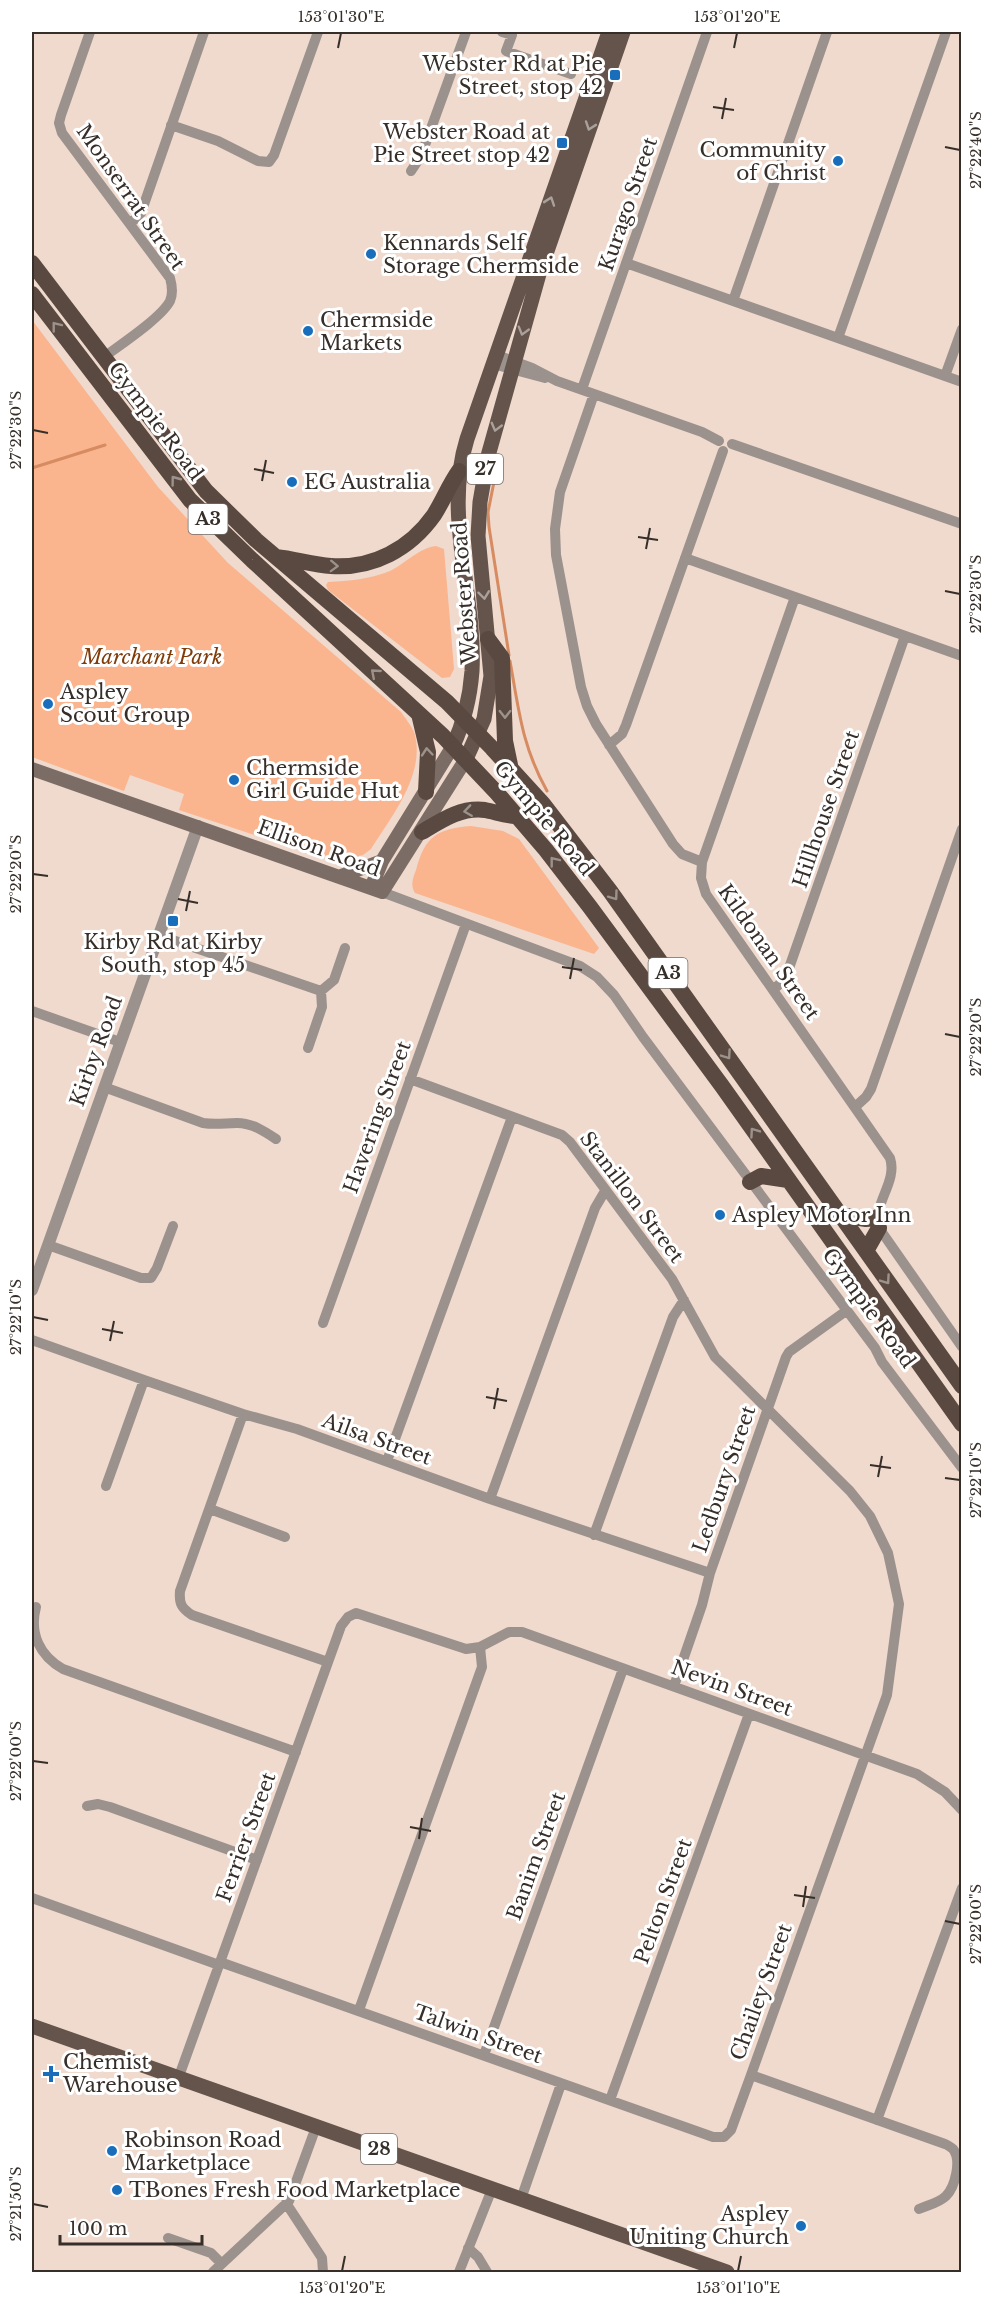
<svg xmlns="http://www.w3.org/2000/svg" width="993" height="2304" font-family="'Libre Baskerville',serif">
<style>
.green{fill:#fab58f}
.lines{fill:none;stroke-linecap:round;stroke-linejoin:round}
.stream{stroke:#d68b61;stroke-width:3}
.minor{stroke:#9b928d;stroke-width:10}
.tertiary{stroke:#9b928d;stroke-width:12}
.secondary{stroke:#7b6d66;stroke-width:14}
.primary{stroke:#64544b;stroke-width:15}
.trunk{stroke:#5a4940;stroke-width:16}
.oneway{stroke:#aaa19c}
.oneway2{stroke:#9c928c}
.ticks{fill:none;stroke:#362e29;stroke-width:2}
.poi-dot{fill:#196ebc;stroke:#fff;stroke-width:2}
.labels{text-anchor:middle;stroke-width:6;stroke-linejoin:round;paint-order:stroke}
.shield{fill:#fff;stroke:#726d69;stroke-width:1.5}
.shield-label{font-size:18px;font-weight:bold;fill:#362e29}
.poi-label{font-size:20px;fill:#362e29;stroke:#fff;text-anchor:start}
.street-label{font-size:20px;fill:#362e29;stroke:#fff}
.park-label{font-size:20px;font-style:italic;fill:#803b09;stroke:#fff}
.neatline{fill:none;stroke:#362e29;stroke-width:2}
.ticks-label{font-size:15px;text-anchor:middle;fill:#362e29}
</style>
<rect width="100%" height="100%" fill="#f0d9cd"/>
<path class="green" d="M 32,320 L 158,487 L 228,563 L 401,712 C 405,718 411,725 414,732 C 427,773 391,817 371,849 L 363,855 L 351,858 L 337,858 L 303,851 L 179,810 L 184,794 L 130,775 L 124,791 L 32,757 Z
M 436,546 L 444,549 L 454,669 L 450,677 L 442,678 L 328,590 L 326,585 L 328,582 C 349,581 370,579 390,571 C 406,563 419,548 436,546 Z
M 471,826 L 503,831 L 519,839 L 599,948 L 594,954 L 415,893 C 410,885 413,878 416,870 C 425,836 437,829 471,826 Z"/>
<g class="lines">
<path class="stream" d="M 498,462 L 488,512 L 489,527 L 509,655
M 32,468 L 105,445
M 510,661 C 519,711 522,746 547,791"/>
<path class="minor" d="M 90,32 L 61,115 L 59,123 L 62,133 L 170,278 C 172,285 173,294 170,301 C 161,318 120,345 104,357
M 502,32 L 512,35 L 506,51 L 571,74
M 171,125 L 218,141 L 258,161 L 269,162 L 274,155 L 318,32
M 411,171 L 421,156 L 466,32
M 130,224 L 141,213 L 204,32
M 626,263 L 962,382
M 733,301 L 827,32
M 838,338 L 946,32
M 497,355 L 532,368 L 557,381 L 702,432 L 719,441
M 493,364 L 545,378
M 945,376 L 962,329
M 582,389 L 707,32
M 594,394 L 560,492 L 555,529 L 556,555 L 581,687 L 587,706 L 596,724 L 673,844 L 682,854 L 702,862
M 732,444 L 962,524
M 685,558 L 962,656
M 795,597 L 702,862 L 701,878 L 706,894 L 890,1158 C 898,1182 872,1204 879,1228 L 962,1347
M 609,745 L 622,734 L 626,725 L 723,451
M 382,892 L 580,966 L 597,977 L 614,995 L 643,1037 L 875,1348 L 882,1362 L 962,1468
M 158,935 L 321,991
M 773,990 L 783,981 L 788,971 L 905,636
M 32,1011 L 120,1042
M 308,1048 L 322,1007 L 321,991 L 334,980 L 345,948
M 104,1087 L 203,1123 C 216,1125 225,1123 237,1123 C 252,1123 264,1131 276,1139
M 855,1107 L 866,1097 L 871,1089 L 962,829
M 48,1245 L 141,1278 L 151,1278 L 157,1268 L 173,1226
M 323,1323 L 466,924
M 32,1340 L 144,1380 L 243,1414 L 297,1429 L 490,1499 L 710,1573
M 243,1414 L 180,1591 C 179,1603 181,1608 192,1615 L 328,1662
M 387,1461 L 512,1117
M 106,1486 L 144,1380
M 490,1499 L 595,1208 L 605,1191
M 210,1509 L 285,1537
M 594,1535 L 673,1317 L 684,1300
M 36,1607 C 29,1634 40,1656 63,1669 L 296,1752
M 674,1686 L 702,1605 L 710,1573 L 786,1357 L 789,1352 L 846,1311
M 87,1806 L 98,1804 L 110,1807 L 257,1860
M 32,1898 L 219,1965
M 220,1962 L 713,2137 L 724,2137 L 731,2130 L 751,2075 L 887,1695 L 899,1604 L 888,1553 L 870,1516 L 850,1491 L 715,1357 L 672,1279 L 570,1142 L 562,1135 L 410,1079
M 359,2010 L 482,1667 L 480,1647
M 484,2055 L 623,1669
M 751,2075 L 945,2144 C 946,2144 952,2148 953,2149 C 962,2160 955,2187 946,2196 C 939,2203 928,2205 919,2209
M 178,2079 L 341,1626 L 348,1617 L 356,1613 L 466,1649 L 480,1647 L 509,1632 L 522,1632 L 917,1774 L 945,1792 L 962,1810
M 610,2100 L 749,1714
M 877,2120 L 962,1888
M 521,2199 L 561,2084
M 286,2203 L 322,2258 L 323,2272
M 168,2238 L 211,2253 L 221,2263
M 468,2248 L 478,2257 L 487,2272
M 213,2272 L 289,2201 L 316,2127
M 459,2272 L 492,2189"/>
<path class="tertiary" d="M 32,1290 L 198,826"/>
<path class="secondary" d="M 32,769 L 382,892 L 466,759
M 341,876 L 382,861
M 371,888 L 382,861 L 453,746"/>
<path class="primary" d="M 453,746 C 464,722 470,698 472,671 C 476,593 443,516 467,439 L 609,32
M 466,759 L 484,719 L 491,676 L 478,536 L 480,502 L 488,456 L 539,274 L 623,32
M 32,2026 L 727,2272"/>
<path class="trunk" d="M 32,263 L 206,491 L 256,540 L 447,702 L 492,748 L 543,804 L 610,891 L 962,1386
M 32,294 L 190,500 L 252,560 L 443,736 L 497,793 L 546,850 L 590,907 L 722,1086 L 962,1424
M 276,557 C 295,559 313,565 331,566 C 373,569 410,549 434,515 C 443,501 449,485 459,471
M 488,639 L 502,658 L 505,741 L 510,765
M 419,714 L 428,752 L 426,792
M 422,832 C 442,820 461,807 485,810 C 496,812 506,816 518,816
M 750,1182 L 761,1176 L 788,1180
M 840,1215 L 866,1219 L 877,1218
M 866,1251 L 879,1228"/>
</g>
<defs><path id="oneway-chevron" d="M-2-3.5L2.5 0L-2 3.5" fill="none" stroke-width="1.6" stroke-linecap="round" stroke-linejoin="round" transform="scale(1.5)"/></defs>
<g class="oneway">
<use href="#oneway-chevron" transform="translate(590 126) rotate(109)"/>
<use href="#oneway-chevron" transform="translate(550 201) rotate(-71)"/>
<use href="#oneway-chevron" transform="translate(523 331) rotate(106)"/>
<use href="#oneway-chevron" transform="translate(496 427) rotate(105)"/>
<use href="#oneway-chevron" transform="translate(484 595) rotate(83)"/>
</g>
<g class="oneway2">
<use href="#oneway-chevron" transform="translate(56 326) rotate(-128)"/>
<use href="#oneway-chevron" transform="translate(175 480) rotate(-127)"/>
<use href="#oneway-chevron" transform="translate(334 566) rotate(2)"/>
<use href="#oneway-chevron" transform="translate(375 673) rotate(-139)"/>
<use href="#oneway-chevron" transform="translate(505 714) rotate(90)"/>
<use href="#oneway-chevron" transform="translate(427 752) rotate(-95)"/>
<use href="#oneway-chevron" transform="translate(468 811) rotate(172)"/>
<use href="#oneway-chevron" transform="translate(554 861) rotate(-128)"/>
<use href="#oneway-chevron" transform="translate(614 896) rotate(54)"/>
<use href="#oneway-chevron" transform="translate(727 1055) rotate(55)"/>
<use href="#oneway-chevron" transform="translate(754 1132) rotate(-125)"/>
<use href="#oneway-chevron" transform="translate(886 1280) rotate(55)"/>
</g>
<path class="ticks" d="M 338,48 L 341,33M 734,48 L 737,33M 713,107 L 734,110M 722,119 L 726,98M 945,147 L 960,150M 33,430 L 48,433M 254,469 L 274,473M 262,481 L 266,460M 638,537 L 658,540M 646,549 L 650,528M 945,591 L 960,594M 33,874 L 48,876M 178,899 L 198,903M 186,911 L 190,891M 562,967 L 582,970M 570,979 L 574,958M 945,1034 L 960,1037M 33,1317 L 48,1320M 102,1329 L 123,1333M 110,1341 L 114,1321M 486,1397 L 507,1401M 494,1409 L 498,1388M 870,1465 L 891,1468M 878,1477 L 882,1456M 945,1478 L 960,1480M 33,1761 L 48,1763M 410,1827 L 431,1831M 419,1839 L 422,1818M 794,1895 L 815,1898M 803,1907 L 806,1886M 945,1921 L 960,1924M 33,2204 L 48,2207M 342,2271 L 345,2256M 738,2271 L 741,2256"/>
<g class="poi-dot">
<rect x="609" y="69" width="12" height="12" rx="3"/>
<rect x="556" y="137" width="12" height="12" rx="3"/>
<circle cx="838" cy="161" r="6"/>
<circle cx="371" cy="254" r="6"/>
<circle cx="308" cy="331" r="6"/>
<circle cx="292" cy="482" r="6"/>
<circle cx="48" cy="704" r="6"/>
<circle cx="234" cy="780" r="6"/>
<rect x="167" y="915" width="12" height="12" rx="3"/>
<circle cx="720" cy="1215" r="6"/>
<path d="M48 2065h6v6h6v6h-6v6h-6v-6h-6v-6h6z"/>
<circle cx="112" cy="2151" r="6"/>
<circle cx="117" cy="2190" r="6"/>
<circle cx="801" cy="2226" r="6"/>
</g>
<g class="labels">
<g class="shield">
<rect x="467" y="454" width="36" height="30" rx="4.5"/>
<rect x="188.5" y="504" width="39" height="30" rx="4.5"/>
<rect x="648.5" y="958" width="39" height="30" rx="4.5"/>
<rect x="361" y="2134" width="36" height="30" rx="4.5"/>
</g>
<g class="shield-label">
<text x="485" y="475">27</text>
<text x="208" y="525">A3</text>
<text x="668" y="979">A3</text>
<text x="379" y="2155">28</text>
</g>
<g class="poi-label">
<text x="603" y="71" text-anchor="end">Webster Rd at Pie<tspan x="603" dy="23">Street, stop 42</tspan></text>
<text x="550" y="139" text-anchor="end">Webster Road at<tspan x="550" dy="23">Pie Street stop 42</tspan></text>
<text x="826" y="157" text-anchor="end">Community<tspan x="826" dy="23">of Christ</tspan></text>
<text x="383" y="250">Kennards Self<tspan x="383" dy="23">Storage Chermside</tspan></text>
<text x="320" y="327">Chermside<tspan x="320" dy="23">Markets</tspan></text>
<text x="304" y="489">EG Australia</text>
<text x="60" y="699">Aspley<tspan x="60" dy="23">Scout Group</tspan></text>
<text x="246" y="775">Chermside<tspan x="246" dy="23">Girl Guide Hut</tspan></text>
<text x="173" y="949" text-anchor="middle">Kirby Rd at Kirby<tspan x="173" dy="23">South, stop 45</tspan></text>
<text x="732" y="1222">Aspley Motor Inn</text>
<text x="63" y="2069">Chemist<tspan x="63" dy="23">Warehouse</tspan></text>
<text x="124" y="2147">Robinson Road<tspan x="124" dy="23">Marketplace</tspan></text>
<text x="129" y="2197">TBones Fresh Food Marketplace</text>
<text x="789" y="2221" text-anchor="end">Aspley<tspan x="789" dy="23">Uniting Church</tspan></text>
</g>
<g class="street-label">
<text transform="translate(131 197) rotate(55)" y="7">Monserrat Street</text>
<text transform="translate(628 204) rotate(-71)" y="7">Kurago Street</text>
<text transform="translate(156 421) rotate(53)" y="7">Gympie Road</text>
<text transform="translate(464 593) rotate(-94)" y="7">Webster Road</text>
<text transform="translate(826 809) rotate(-71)" y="7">Hillhouse Street</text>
<text transform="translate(544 818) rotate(50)" y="7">Gympie Road</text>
<text transform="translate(319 848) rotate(20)" y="7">Ellison Road</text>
<text transform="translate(769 952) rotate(55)" y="7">Kildonan Street</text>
<text transform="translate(96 1051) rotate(-70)" y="7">Kirby Road</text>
<text transform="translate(377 1117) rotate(-70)" y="7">Havering Street</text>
<text transform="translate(632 1197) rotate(53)" y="7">Stanillon Street</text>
<text transform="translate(869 1308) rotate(54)" y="7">Gympie Road</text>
<text transform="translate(377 1439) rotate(20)" y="7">Ailsa Street</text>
<text transform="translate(724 1479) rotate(-71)" y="7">Ledbury Street</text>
<text transform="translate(732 1688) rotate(20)" y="7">Nevin Street</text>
<text transform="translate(246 1837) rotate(-70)" y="7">Ferrier Street</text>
<text transform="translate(536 1856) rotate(-70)" y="7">Banim Street</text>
<text transform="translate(663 1901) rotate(-70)" y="7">Pelton Street</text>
<text transform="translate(761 1992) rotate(-70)" y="7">Chailey Street</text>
<text transform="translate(478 2034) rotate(20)" y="7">Talwin Street</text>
</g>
<g class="park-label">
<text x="152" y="664">Marchant Park</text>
</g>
</g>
<rect width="993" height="2304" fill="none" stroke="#ffffff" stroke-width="66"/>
<path d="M60 2235v9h142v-9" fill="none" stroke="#362e29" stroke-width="3"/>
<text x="69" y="2235" font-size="18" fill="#362e29" stroke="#ffffff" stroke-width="4.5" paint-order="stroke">100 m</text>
<rect x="33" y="33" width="927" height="2238" class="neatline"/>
<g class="ticks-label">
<text x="341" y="22">153°01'30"E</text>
<text x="737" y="22">153°01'20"E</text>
<text transform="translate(976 150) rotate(-90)" y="5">27°22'40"S</text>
<text transform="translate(16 430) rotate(-90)" y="5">27°22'30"S</text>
<text transform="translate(976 594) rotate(-90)" y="5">27°22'30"S</text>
<text transform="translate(16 874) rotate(-90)" y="5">27°22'20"S</text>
<text transform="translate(976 1037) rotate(-90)" y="5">27°22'20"S</text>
<text transform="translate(16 1317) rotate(-90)" y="5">27°22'10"S</text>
<text transform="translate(976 1480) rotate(-90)" y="5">27°22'10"S</text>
<text transform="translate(16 1761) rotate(-90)" y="5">27°22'00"S</text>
<text transform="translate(976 1924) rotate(-90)" y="5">27°22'00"S</text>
<text transform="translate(16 2204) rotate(-90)" y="5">27°21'50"S</text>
<text x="342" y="2293">153°01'20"E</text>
<text x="738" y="2293">153°01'10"E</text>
</g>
</svg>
